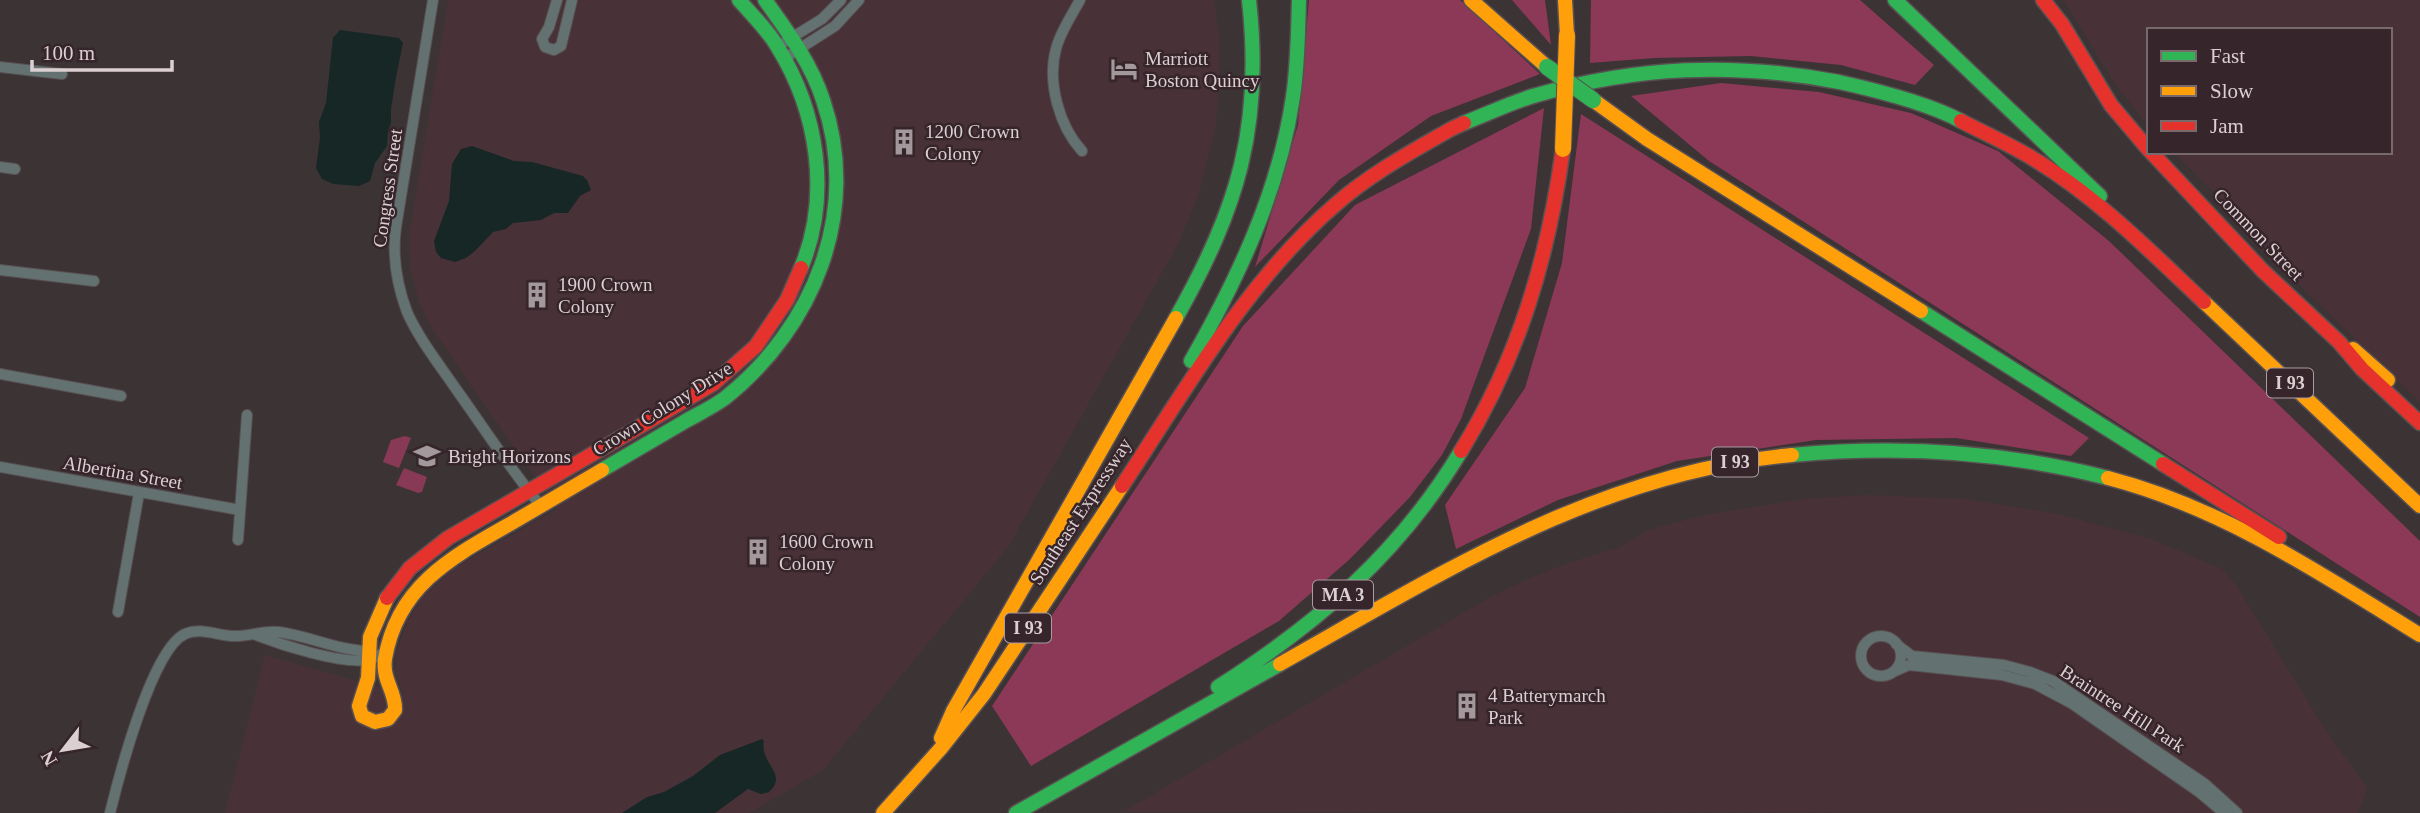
<svg xmlns="http://www.w3.org/2000/svg" width="2420" height="813" font-family="'Times New Roman',serif">
<style>
.built{fill:#483238}
.green{fill:#883956}
.forest{fill:#8b3957}
.water{fill:#162726}
.lines{fill:none;stroke-linecap:round;stroke-linejoin:round}
.street-casing{stroke:#585052;stroke-width:12}
.fast-casing{stroke:#585052;stroke-width:17}
.slow-casing{stroke:#585052;stroke-width:17}
.jam-casing{stroke:#585052;stroke-width:17}
.street{stroke:#637170;stroke-width:10}
.fast{stroke:#30b455;stroke-width:14}
.slow{stroke:#ff9f0a;stroke-width:14}
.jam{stroke:#e5322d;stroke-width:14}
.fast-bridge-casing{stroke:#585052;stroke-width:18;stroke-linecap:butt}
.slow-bridge-casing{stroke:#585052;stroke-width:18;stroke-linecap:butt}
.fast-bridge{stroke:#30b455;stroke-width:16}
.slow-bridge{stroke:#ff9f0a;stroke-width:16}
.labels{text-anchor:middle;stroke-width:5;stroke-linejoin:round;paint-order:stroke}
.shield{fill:#36252a;stroke:#aa9ca0;stroke-width:2}
.shield-label{font-size:18px;font-weight:bold;fill:#dbcfd2}
.poi-label{font-size:19px;fill:#dbcfd2;stroke:#36252a;text-anchor:start}
.street-label{font-size:19px;fill:#dbcfd2;stroke:#36252a}
</style>
<rect width="100%" height="100%" fill="#3c3335"/>
<path class="built" d="M 448,0 L 1214,0 L 1219,36 L 1219,87 L 1216,125 L 1198,196 L 1178,244 L 1008,547 L 823,770 L 749,813 L 225,813 L 265,655 L 404,694 L 395,675 L 396,653 L 408,620 L 425,594 L 456,567 L 557,509 L 431,327 L 420,304 L 411,273 L 409,251 L 410,229 Z
M 2064,0 L 2420,0 L 2420,402 L 2293,279 L 2220,198 L 2174,152 L 2390,152 L 2390,30 L 2149,30 L 2149,127 L 2113,81 Z
M 1867,495 L 1964,499 L 2058,514 L 2151,539 L 2222,569 L 2236,585 L 2325,729 L 2367,788 L 2358,813 L 1123,812 L 1487,599 L 1530,578 L 1571,562 L 1620,547 L 1648,530 L 1709,514 L 1804,499 Z"/>
<path class="green" d="M 405,436 L 411,438 L 399,468 L 383,462 L 391,440 Z
M 404,468 L 427,477 L 422,492 L 418,493 L 396,485 Z"/>
<path class="forest" d="M 1309,0 L 1460,0 L 1540,74 L 1431,116 L 1339,180 L 1255,267 L 1298,125 Z
M 1512,0 L 1545,0 L 1551,45 Z
M 1591,0 L 1860,0 L 1934,65 L 1915,85 L 1841,65 L 1751,56 L 1654,58 L 1590,63 Z
M 1721,83 L 1819,92 L 1911,113 L 1998,151 L 2109,241 L 2420,541 L 2420,617 L 1709,161 L 1631,96 Z
M 1544,108 L 1531,229 L 1461,419 L 1442,455 L 1410,497 L 1350,559 L 1279,621 L 1031,766 L 992,706 L 1243,326 L 1355,205 Z
M 1581,114 L 2089,438 L 2071,456 L 1956,438 L 1816,440 L 1677,461 L 1558,500 L 1456,549 L 1445,505 L 1525,388 L 1562,263 Z"/>
<path class="water" d="M 340,30 L 399,38 L 403,43 L 396,77 L 391,109 L 391,123 L 388,131 L 387,146 L 375,163 L 370,181 L 359,186 L 333,184 L 322,179 L 316,168 L 320,138 L 319,122 L 326,103 L 333,38 Z
M 472,146 L 514,161 L 532,162 L 583,176 L 587,180 L 591,190 L 580,196 L 568,213 L 554,213 L 541,220 L 513,223 L 506,229 L 493,232 L 475,251 L 466,258 L 455,262 L 441,258 L 436,252 L 434,241 L 449,201 L 452,164 L 461,149 Z
M 762,739 L 764,741 C 759,763 789,774 769,792 L 761,794 L 748,789 L 715,813 L 622,813 L 647,797 L 664,792 L 693,776 L 720,755 Z"/>
<g class="lines">
<g class="street-casing">
<path id="street" d="M 433,0 L 396,227 C 392,256 397,285 407,312 C 419,339 439,364 456,389 C 484,428 510,469 541,506
M 557,0 L 549,27 L 542,39 L 545,47 L 554,50 L 561,46 L 572,0
M 1080,0 C 1072,15 1060,32 1056,49 C 1047,82 1059,126 1082,151
M 778,46 L 822,19 L 841,0
M 785,58 L 835,26 L 859,0
M 0,67 L 62,74
M 0,167 L 15,169
M 0,270 L 94,281
M 0,374 L 121,396
M 0,467 L 240,510
M 238,540 L 247,415
M 118,612 L 139,493
M 256,635 C 282,645 340,664 366,660 C 374,659 380,655 386,651
M1861 656a20 20 0 1 1 40 0a20 20 0 1 1-40 0Z
M 1896,644 L 1912,656 L 2004,665 L 2030,672 L 2053,681 L 2205,784 L 2237,813
M 1893,672 L 1909,665 L 2002,675 L 2035,684 L 2071,703 L 2199,792 L 2224,813
M 110,813 C 119,776 152,649 185,634 C 200,627 216,635 232,636 C 248,637 264,630 279,632 C 309,636 337,650 368,651"/>
</g>
<g class="fast-casing">
<path id="fast" d="M 739,0 C 752,15 767,29 777,46 C 818,112 831,196 801,268
M 1895,0 L 2100,196
M 1464,123 C 1487,114 1510,103 1533,96 C 1637,66 1733,62 1839,82 C 1875,90 1928,103 1961,121
M 1921,311 L 2163,464
M 1176,318 C 1238,208 1263,127 1249,0
M 1191,361 C 1238,278 1279,192 1293,97 C 1298,64 1298,32 1299,0
M 1792,455 C 1899,445 2003,451 2108,478
M 602,470 C 629,454 657,438 684,422 C 698,414 713,407 725,398 C 814,327 861,212 823,100 C 811,63 788,32 765,0
M 1218,687 C 1318,623 1399,554 1461,451
M 1016,813 L 1280,664"/>
</g>
<g class="slow-casing">
<path id="slow" d="M 1471,0 L 1547,67
M 1565,0 L 1567,35
M 1593,100 L 1647,139 L 1921,311
M 2204,302 L 2420,506
M 2353,349 L 2388,380
M 2108,478 C 2223,508 2320,573 2420,635
M 387,598 L 370,637 L 368,678 L 359,706 L 362,716 L 375,722 L 388,719 L 395,710 C 396,692 382,680 385,659 C 397,586 452,557 510,524 C 541,506 571,488 602,470
M 1280,664 C 1444,572 1600,472 1792,455
M 941,738 L 953,711 L 1176,318
M 883,813 L 942,747 L 984,694 L 1122,486"/>
</g>
<g class="jam-casing">
<path id="jam" d="M 2043,0 L 2062,24 L 2111,105 L 2149,150
M 1961,121 C 1984,133 2009,144 2032,158 C 2096,196 2150,251 2204,302
M 2151,152 L 2263,271 L 2339,342 L 2362,369 L 2420,423
M 1461,451 C 1519,357 1548,258 1563,149
M 2163,464 L 2279,537
M 1122,486 C 1187,388 1246,282 1335,205 C 1370,174 1411,152 1451,129 L 1464,123
M 387,598 L 410,568 L 448,538 L 713,384 L 756,346 L 787,300 L 801,268"/>
</g>
<use href="#street" class="street"/>
<use href="#fast" class="fast"/>
<use href="#slow" class="slow"/>
<use href="#jam" class="jam"/>
<g class="fast-bridge-casing">
<path id="fast-bridge" d="M 1547,67 L 1593,100"/>
</g>
<g class="slow-bridge-casing">
<path id="slow-bridge" d="M 1563,149 L 1567,35"/>
</g>
<use href="#fast-bridge" class="fast-bridge"/>
<use href="#slow-bridge" class="slow-bridge"/>
</g>
<defs>
<g id="hotel-bare" transform="scale(2.1)"><path d="M-6-4.5h1.5V1H6V5H4.5V3h-9V5H-6ZM-4 0a1.8 1.8 0 1 1 3.6 0ZM.5 0V-2.5h3Q6-2.5 6 0Z" fill="#a3989b" stroke="#36252a" stroke-width="2.5" paint-order="stroke"/></g>
<g id="building-bare" transform="scale(2.1)"><path d="M-4-6H4V6H1V3H-1V6H-4ZM-2.5-4.3h1.7v1.8h-1.7ZM.8-4.3h1.7v1.8H.8ZM-2.5-1h1.7V.8h-1.7ZM.8-1h1.7V.8H.8Z" fill="#a3989b" stroke="#36252a" stroke-width="2.5" paint-order="stroke"/></g>
<g id="school-bare" transform="scale(2.1)"><path d="M0-5L7-2L0 1L-7-2ZM-4 1L0 2.5L4 1V4Q0 6-4 4Z" fill="#a3989b" stroke="#36252a" stroke-width="2.5" paint-order="stroke"/></g>
</defs>
<g fill-rule="evenodd">
<use href="#hotel-bare" x="1124" y="69"/>
<use href="#building-bare" x="904" y="142"/>
<use href="#building-bare" x="537" y="295"/>
<use href="#school-bare" x="427" y="456"/>
<use href="#building-bare" x="758" y="552"/>
<use href="#building-bare" x="1467" y="706"/>
</g>
<g class="labels">
<g class="shield">
<rect x="2267" y="368.5" width="46" height="29" rx="5"/>
<rect x="1712" y="447.5" width="46" height="29" rx="5"/>
<rect x="1313" y="580.5" width="60" height="29" rx="5"/>
<rect x="1005" y="613.5" width="46" height="29" rx="5"/>
</g>
<g class="shield-label">
<text x="2290" y="389">I 93</text>
<text x="1735" y="468">I 93</text>
<text x="1343" y="601">MA 3</text>
<text x="1028" y="634">I 93</text>
</g>
<g class="poi-label">
<text x="1145" y="65">Marriott<tspan x="1145" dy="22">Boston Quincy</tspan></text>
<text x="925" y="138">1200 Crown<tspan x="925" dy="22">Colony</tspan></text>
<text x="558" y="291">1900 Crown<tspan x="558" dy="22">Colony</tspan></text>
<text x="448" y="463">Bright Horizons</text>
<text x="779" y="548">1600 Crown<tspan x="779" dy="22">Colony</tspan></text>
<text x="1488" y="702">4 Batterymarch<tspan x="1488" dy="22">Park</tspan></text>
</g>
<g class="street-label">
<text transform="translate(387 188) rotate(-82)" y="7">Congress Street</text>
<text transform="translate(2259 234) rotate(46)" y="7">Common Street</text>
<text transform="translate(662 408) rotate(-32)" y="7">Crown Colony Drive</text>
<text transform="translate(123 472) rotate(10)" y="7">Albertina Street</text>
<text transform="translate(1080 511) rotate(-57)" y="7">Southeast Expressway</text>
<text transform="translate(2123 708) rotate(33)" y="7">Braintree Hill Park</text>
</g>
</g>
<rect x="2147" y="28" width="245" height="126" fill="#36252a" stroke="#78696d" stroke-width="2"/>
<rect x="2161" y="51" width="35" height="10" fill="#30b455" stroke="#78696d" stroke-width="2"/>
<text x="2210" y="63" font-size="21" fill="#dbcfd2">Fast</text>
<rect x="2161" y="86" width="35" height="10" fill="#ff9f0a" stroke="#78696d" stroke-width="2"/>
<text x="2210" y="98" font-size="21" fill="#dbcfd2">Slow</text>
<rect x="2161" y="121" width="35" height="10" fill="#e5322d" stroke="#78696d" stroke-width="2"/>
<text x="2210" y="133" font-size="21" fill="#dbcfd2">Jam</text>
<g transform="translate(63 750) rotate(239)" stroke="#36252a" stroke-width="5" paint-order="stroke">
<path d="M0-5L12 26L0 18L-12 26Z" fill="#dbcfd2"/>
<text y="-10" font-size="19" font-weight="bold" text-anchor="middle" fill="#dbcfd2">N</text>
</g>
<path d="M32 60v10h140v-10" fill="none" stroke="#dbcfd2" stroke-width="3.5"/>
<text x="42" y="60" font-size="21" fill="#dbcfd2" stroke="#36252a" stroke-width="5" paint-order="stroke">100 m</text>
</svg>
